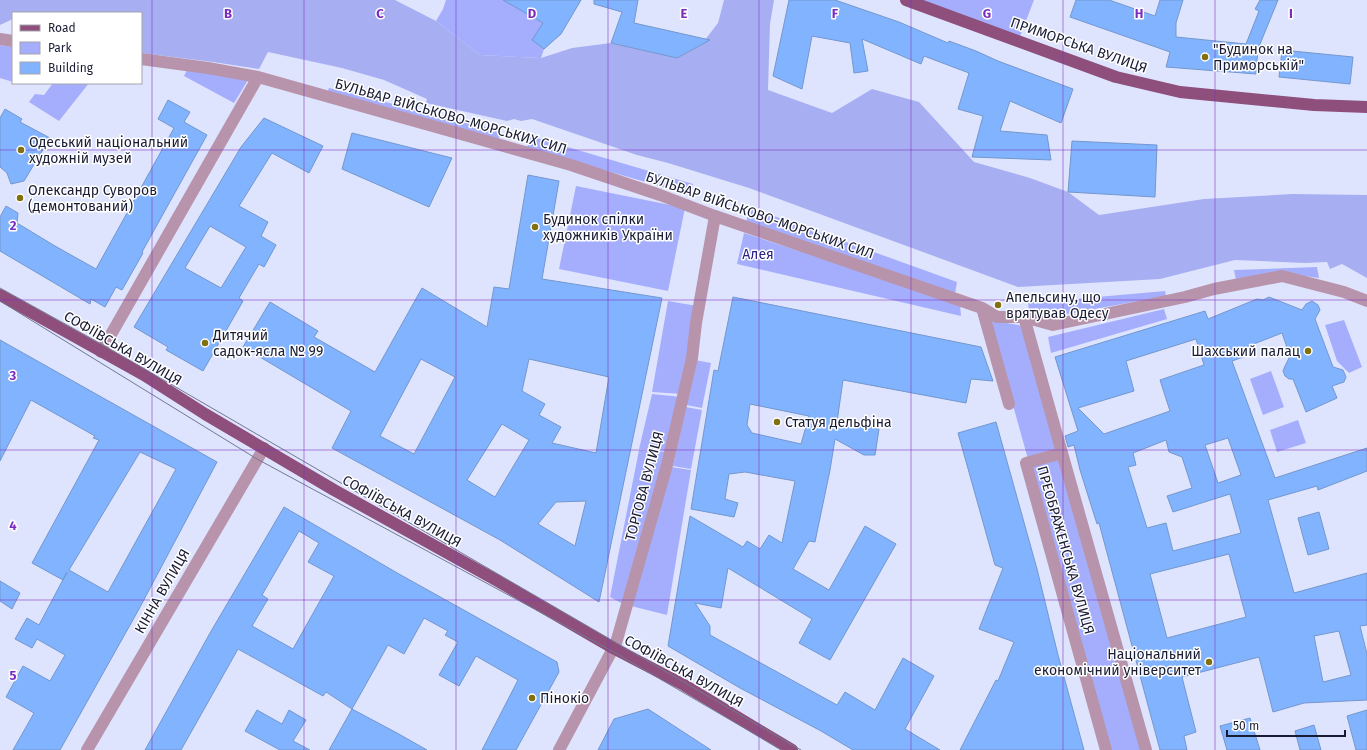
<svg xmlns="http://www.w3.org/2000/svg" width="1367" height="750" font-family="'Fira Sans',sans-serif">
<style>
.green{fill:#a5aefd}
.forest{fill:#a7aff2}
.building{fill:#82b3fe;stroke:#7397ce;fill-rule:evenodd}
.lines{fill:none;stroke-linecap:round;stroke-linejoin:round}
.minor{stroke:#b894ac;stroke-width:12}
.major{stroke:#8e4f7c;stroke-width:12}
.tram{stroke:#747790;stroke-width:1}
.grid{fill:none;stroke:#7b2cbf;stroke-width:1;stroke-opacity:0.55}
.poi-dot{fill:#807010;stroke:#fff;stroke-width:1.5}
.labels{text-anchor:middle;stroke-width:3;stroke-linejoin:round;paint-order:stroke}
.street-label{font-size:14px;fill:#191b33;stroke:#fff}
.poi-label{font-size:14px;fill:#191b33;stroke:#fff;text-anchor:start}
.park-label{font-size:14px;fill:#2b2280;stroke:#fff}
.grid-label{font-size:13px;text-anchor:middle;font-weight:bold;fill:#7b2cbf;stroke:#fff;stroke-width:3;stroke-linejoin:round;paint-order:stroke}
</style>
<rect width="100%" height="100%" fill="#dfe4fe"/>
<path class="green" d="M 446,0 L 581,0 L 561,33 L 544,49 L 541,58 L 480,55 L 436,21 L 443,9 Z
M 910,0 L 1034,0 L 1019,39 Z
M 0,45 L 13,47 L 13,82 L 0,78 Z
M 188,68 L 248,80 L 234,103 L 184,76 Z
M 53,83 L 89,83 L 59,121 L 29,102 L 35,94 L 44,95 Z
M 329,88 L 501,131 L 498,142 L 326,95 Z
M 530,136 L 693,184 L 691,195 L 527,148 Z
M 576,186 L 685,208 L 668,291 L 559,269 Z
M 749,207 L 957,282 L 955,294 L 746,223 Z
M 744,233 L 960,304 L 961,316 L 737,264 Z
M 1317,267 L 1319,278 L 1282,273 L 1236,280 L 1234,270 Z
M 1165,291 L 1166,296 L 1051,317 L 1029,313 L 1028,300 L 1064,300 Z
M 668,301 L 697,306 L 682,394 L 652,392 Z
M 1164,309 L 1167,319 L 1051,353 L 1048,337 Z
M 989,320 L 1024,326 L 1057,451 L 1028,459 Z
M 1344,320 L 1362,367 L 1349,373 L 1337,361 L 1325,325 Z
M 695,360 L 711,363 L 702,408 L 686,405 Z
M 1271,371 L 1284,407 L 1263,415 L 1250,379 Z
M 652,394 L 682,397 L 670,451 L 639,449 Z
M 686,407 L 702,410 L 691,469 L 673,466 Z
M 1298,420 L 1306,443 L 1277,452 L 1270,430 Z
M 639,450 L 669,452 L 625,605 L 610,597 Z
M 1059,458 L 1141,750 L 1110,750 L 1031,466 Z
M 671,467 L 691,470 L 667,615 L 631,606 Z"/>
<path class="forest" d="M 0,0 L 395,0 L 436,21 L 480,55 L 541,58 L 572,48 L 611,43 L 677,58 L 701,45 L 718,23 L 724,0 L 774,0 L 770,24 L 768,90 L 832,113 L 872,89 L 919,102 L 974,162 L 1030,178 L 1068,192 L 1099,215 L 1204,199 L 1292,194 L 1367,195 L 1367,278 L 1342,264 L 1330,269 L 1327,262 L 1305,263 L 1235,260 L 1160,279 L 1018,287 L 749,188 L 668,163 L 637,155 L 532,119 L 521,121 L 514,119 L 507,121 L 426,103 L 427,99 L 384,80 L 342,68 L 268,52 L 259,69 L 213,62 L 141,53 L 141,13 L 13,13 L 13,19 L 0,25 Z"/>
<path class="building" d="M 503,0 L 581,0 L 561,34 L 544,49 L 532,40 L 543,23 Z
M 594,0 L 638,0 L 634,23 L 710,40 L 677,58 L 611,43 L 622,12 L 594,4 Z
M 789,0 L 835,0 L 899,22 L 948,43 L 949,41 L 976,51 L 998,61 L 1073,89 L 1061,123 L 1010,101 L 1000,131 L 1047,135 L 1051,160 L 972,157 L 983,116 L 958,109 L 969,73 L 924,56 L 921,64 L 862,39 L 868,71 L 854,73 L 850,43 L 812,36 L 802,89 L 773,76 Z
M 1076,0 L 1109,0 L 1155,16 L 1160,0 L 1183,0 L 1176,23 L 1176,37 L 1246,44 L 1259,11 L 1255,9 L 1260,0 L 1278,0 L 1258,49 L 1256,74 L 1166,67 L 1170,52 L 1070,17 Z
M 1282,50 L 1353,57 L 1350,84 L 1279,77 Z
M 168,100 L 190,112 L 184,122 L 207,135 L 142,252 L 143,253 L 122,290 L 116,287 L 105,307 L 91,299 L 90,304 L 0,251 L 0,217 L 6,206 L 18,213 L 17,223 L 55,246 L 96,269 L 174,128 L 158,119 Z
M 5,109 L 22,119 L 20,122 L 50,138 L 24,181 L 11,184 L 7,173 L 0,167 L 0,118 Z
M 264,118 L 323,146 L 309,173 L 272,153 L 239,206 L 268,222 L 261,236 L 276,245 L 264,267 L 259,264 L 239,298 L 243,301 L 203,371 L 166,350 L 168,347 L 134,327 L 241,147 ZM 210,226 L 246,247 L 221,288 L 185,268 Z
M 352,133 L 452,158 L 429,207 L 342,169 Z
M 1072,141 L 1157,145 L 1155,197 L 1068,192 Z
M 528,175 L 559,181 L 542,279 L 662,298 L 599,602 L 500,540 L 332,448 L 351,411 L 243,347 L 270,302 L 318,331 L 314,337 L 375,372 L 422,288 L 487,327 L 494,287 L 509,289 ZM 421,359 L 455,377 L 414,454 L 380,436 ZM 529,359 L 609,377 L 596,453 L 552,443 L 561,427 L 539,415 L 545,404 L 522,391 ZM 502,424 L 529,440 L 495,497 L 467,480 ZM 586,501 L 575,546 L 538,524 L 556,502 Z
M 733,297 L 981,347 L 993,381 L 971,379 L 966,403 L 843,380 L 837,422 L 865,423 L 865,426 L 879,429 L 875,455 L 864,455 L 835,439 L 830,470 L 815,542 L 809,541 L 793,569 L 829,590 L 865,526 L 896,544 L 830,660 L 799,643 L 812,619 L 728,568 L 721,608 L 695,603 L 710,626 L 710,635 L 837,705 L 845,692 L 875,710 L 903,658 L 934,676 L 905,729 L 940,750 L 853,750 L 821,731 L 740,688 L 668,646 L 690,516 L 743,547 L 747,541 L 760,549 L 769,535 L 782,543 L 795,481 L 745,472 L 729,474 L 725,499 L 738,503 L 734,517 L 691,509 L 714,370 L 718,371 ZM 750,404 L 809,416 L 801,444 L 752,433 L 747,425 Z
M 1269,297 L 1302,310 L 1306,304 L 1312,301 L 1318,305 L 1320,310 L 1315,319 L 1333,367 L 1343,370 L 1346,377 L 1344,382 L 1332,386 L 1337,398 L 1306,412 L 1293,379 L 1289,379 L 1285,376 L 1283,371 L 1285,366 L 1290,356 L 1282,333 L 1246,347 L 1249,355 L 1232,361 L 1275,478 L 1367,448 L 1367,471 L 1318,490 L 1317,486 L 1268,500 L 1294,593 L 1367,573 L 1367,625 L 1360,626 L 1367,654 L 1367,700 L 1304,703 L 1273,712 L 1259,657 L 1182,677 L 1196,732 L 1184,736 L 1187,750 L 1160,750 L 1099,523 L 1097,524 L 1080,470 L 1074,445 L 1068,447 L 1065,436 L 1078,431 L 1055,357 L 1205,311 L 1208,319 L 1257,299 L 1263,300 ZM 1196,339 L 1204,365 L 1160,380 L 1170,411 L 1104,434 L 1078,408 L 1134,391 L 1126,361 ZM 1228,438 L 1241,475 L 1218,483 L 1205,445 ZM 1166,440 L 1169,452 L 1182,457 L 1192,488 L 1167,496 L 1173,512 L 1230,494 L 1241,533 L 1173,551 L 1166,523 L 1147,528 L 1128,467 L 1136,465 L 1133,453 ZM 1229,554 L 1246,617 L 1167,638 L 1150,574 ZM 1339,631 L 1351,675 L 1323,682 L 1314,636 Z
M 0,340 L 217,462 L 139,609 L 60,750 L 13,750 L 34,713 L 6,697 L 23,666 L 50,681 L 65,655 L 37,639 L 32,648 L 15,639 L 27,618 L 39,625 L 67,572 L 63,580 L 32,563 L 99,440 L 93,438 L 95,436 L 31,400 L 0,461 ZM 140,452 L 176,469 L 108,592 L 69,570 Z
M 996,422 L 1037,569 L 1058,655 L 1084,750 L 960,750 L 996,680 L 998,681 L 1014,642 L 979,629 L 1003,568 L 995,565 L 958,433 Z
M 284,507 L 399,574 L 557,662 L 559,672 L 516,750 L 482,750 L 518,680 L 476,656 L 459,686 L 439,675 L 458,642 L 445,635 L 448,631 L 424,618 L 404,654 L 388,645 L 352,709 L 326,692 L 323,696 L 238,649 L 181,750 L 145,750 L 210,633 ZM 299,531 L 319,543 L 308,562 L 334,576 L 293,649 L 252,626 L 268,599 L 262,595 Z
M 1319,512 L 1329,549 L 1308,555 L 1298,518 Z
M 0,581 L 20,593 L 12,609 L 0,601 Z
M 352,709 L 397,733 L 427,750 L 329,750 Z
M 648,709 L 711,750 L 598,750 L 614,719 Z
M 257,710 L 282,724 L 289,710 L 306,720 L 293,741 L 310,750 L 280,750 L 245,731 Z
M 1367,710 L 1367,750 L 1356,750 L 1347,716 Z
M 1250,718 L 1260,750 L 1227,750 L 1220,726 Z
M 1314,725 L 1321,750 L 1300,750 L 1295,731 Z"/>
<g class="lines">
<path class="minor" d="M 0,39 L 13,41
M 141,59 L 208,68 L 258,77 L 571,165 L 660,195 L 715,216 L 982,308 L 997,317 L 1024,317 L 1053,325 L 1185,297 L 1214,289 L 1282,276 L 1344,292 L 1367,301
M 982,308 L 1009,404
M 1024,317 L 1062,453
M 101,352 L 258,77
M 87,750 L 264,448
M 559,750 L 616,643 L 667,465 L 692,358 L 696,323 L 715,216
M 1106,750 L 1026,463 L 1062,453 L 1146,750"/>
<path class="major" d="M 906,0 L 1116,77 L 1180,92 L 1314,105 L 1367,107
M 0,295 L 144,375 L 205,414 L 334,490 L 496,580 L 613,648 L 684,685 L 792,750"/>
<path class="tram" d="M 0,288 L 105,346 L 801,750
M 0,301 L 257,459 L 612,651 L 782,750"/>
</g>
<path class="grid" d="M 152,0 L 152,750M 304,0 L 304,750M 456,0 L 456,750M 608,0 L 608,750M 759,0 L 759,750M 911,0 L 911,750M 1063,0 L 1063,750M 1215,0 L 1215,750M 0,150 L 1367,150M 0,300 L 1367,300M 0,450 L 1367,450M 0,600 L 1367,600"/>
<g class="poi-dot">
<circle cx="1205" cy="57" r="4"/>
<circle cx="21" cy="150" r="4"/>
<circle cx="20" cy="198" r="4"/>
<circle cx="535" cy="227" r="4"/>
<circle cx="998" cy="305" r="4"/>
<circle cx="205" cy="343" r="4"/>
<circle cx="1308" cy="351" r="4"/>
<circle cx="777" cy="422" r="4"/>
<circle cx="1209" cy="662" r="4"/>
<circle cx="532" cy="698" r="4"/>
</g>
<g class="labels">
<g class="street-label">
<text transform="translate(1079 45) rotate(19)" y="5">ПРИМОРСЬКА ВУЛИЦЯ</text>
<text transform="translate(451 116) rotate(16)" y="5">БУЛЬВАР ВІЙСЬКОВО-МОРСЬКИХ СИЛ</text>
<text transform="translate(760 215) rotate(19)" y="5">БУЛЬВАР ВІЙСЬКОВО-МОРСЬКИХ СИЛ</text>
<text transform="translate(123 348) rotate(30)" y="5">СОФІЇВСЬКА ВУЛИЦЯ</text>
<text transform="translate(644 486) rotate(-75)" y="5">ТОРГОВА ВУЛИЦЯ</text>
<text transform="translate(402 511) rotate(29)" y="5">СОФІЇВСЬКА ВУЛИЦЯ</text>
<text transform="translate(1066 550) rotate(74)" y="5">ПРЕОБРАЖЕНСЬКА ВУЛИЦЯ</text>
<text transform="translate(162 591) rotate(-60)" y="5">КІННА ВУЛИЦЯ</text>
<text transform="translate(684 671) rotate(29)" y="5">СОФІЇВСЬКА ВУЛИЦЯ</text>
</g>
<g class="poi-label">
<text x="1213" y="54">"Будинок на<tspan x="1213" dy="16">Приморській"</tspan></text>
<text x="29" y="147">Одеський національний<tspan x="29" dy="16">художній музей</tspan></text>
<text x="28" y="195">Олександр Суворов<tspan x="28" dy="16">(демонтований)</tspan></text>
<text x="543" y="224">Будинок спілки<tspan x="543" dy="16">художників України</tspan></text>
<text x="1006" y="302">Апельсину, що<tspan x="1006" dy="16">врятував Одесу</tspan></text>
<text x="213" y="340">Дитячий<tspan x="213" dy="16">садок-ясла № 99</tspan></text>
<text x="1300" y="356" text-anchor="end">Шахський палац</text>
<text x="785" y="427">Статуя дельфіна</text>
<text x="1201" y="659" text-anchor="end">Національний<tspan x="1201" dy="16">економічний університет</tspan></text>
<text x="540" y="703">Пінокіо</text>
</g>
<g class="park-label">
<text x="758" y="259">Алея</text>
</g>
</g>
<g class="grid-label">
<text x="228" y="18">B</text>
<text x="380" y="18">C</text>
<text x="532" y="18">D</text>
<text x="684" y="18">E</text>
<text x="835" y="18">F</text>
<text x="987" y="18">G</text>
<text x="1139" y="18">H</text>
<text x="1291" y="18">I</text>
<text x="13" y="230">2</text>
<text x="13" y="380">3</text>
<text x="13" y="530">4</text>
<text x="13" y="680">5</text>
</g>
<rect x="12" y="12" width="130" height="72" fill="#ffffff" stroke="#a3a4ad"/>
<rect x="20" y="25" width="20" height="6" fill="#8e4f7c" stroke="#a3a4ad"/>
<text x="48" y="32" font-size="12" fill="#191b33">Road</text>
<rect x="20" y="42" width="20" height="12" fill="#a5aefd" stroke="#a3a4ad"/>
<text x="48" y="52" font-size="12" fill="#191b33">Park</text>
<rect x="20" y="62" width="20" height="12" fill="#82b3fe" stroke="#a3a4ad"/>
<text x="48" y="72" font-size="12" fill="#191b33">Building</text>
<path d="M1227 730v6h118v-6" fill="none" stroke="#191b33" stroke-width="2"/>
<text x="1233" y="730" font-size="12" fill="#191b33" stroke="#ffffff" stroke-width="3" paint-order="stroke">50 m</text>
</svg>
